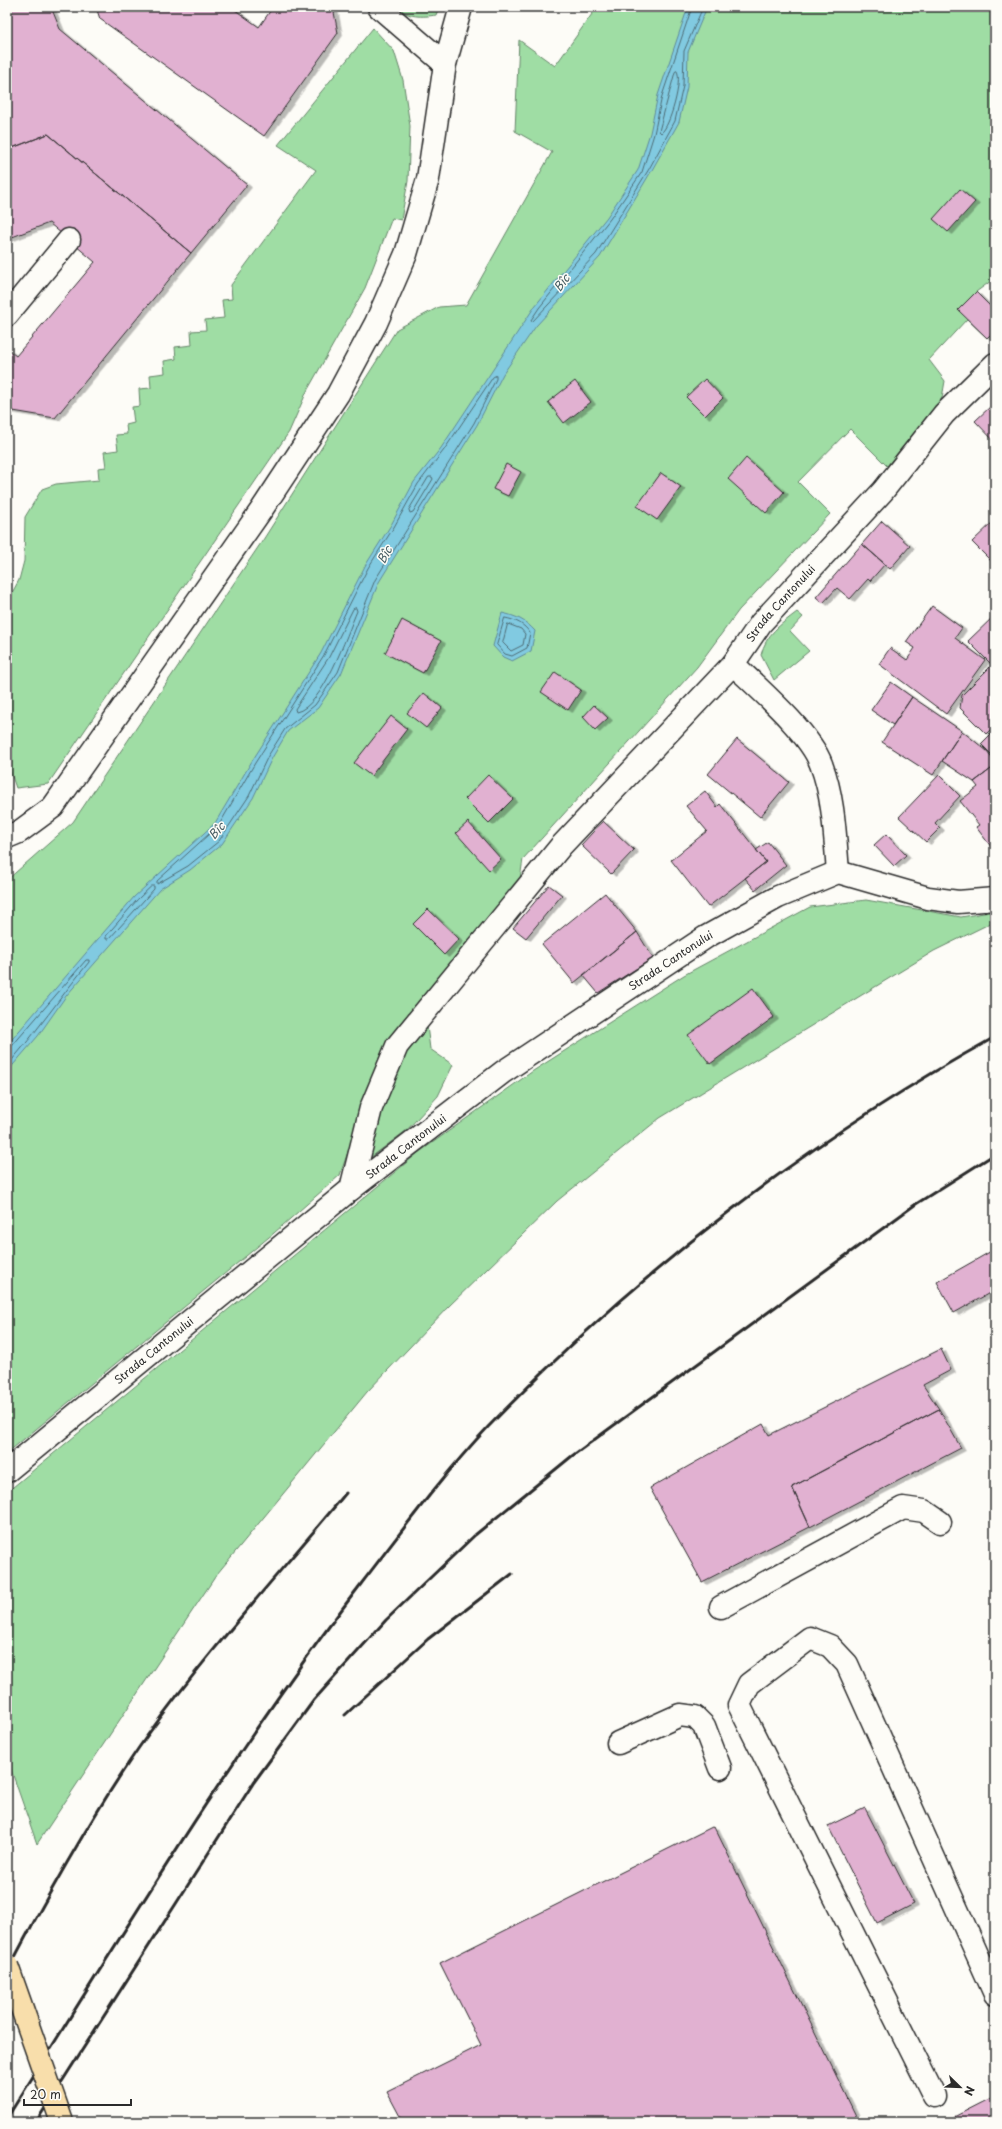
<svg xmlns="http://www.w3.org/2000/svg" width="1002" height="2129" font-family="'Playpen Sans',sans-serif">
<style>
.green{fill:#9fdda4;stroke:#658468}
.water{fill:#81cae1;stroke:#5f8a98}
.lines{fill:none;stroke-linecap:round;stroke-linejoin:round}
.shore{stroke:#4d6b74;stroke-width:1}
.building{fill:#e1b1d1;stroke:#2b2b2b;filter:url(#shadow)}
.minor-casing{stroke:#2b2b2b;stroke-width:25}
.minor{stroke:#fdfcf7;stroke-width:22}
.rail{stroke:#2b2b2b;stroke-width:3}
.major-bridge-casing{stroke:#2b2b2b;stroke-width:25;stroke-linecap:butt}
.major-bridge{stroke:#f8deab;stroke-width:22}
.labels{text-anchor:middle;stroke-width:3;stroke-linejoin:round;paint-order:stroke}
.street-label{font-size:11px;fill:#2b2b2b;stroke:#fdfcf7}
.water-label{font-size:12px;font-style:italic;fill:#455b62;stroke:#fdfcf7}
</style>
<defs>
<filter id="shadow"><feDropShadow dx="4.5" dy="2.5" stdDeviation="0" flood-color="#0004"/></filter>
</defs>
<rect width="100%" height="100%" fill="#fdfcf7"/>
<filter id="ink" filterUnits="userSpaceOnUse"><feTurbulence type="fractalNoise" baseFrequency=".025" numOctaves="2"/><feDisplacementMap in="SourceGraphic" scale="8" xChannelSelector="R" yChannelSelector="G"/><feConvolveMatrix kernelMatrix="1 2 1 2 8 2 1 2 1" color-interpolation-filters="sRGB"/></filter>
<g filter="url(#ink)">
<path class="green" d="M 398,7 L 439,7 L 436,15 C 423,17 407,18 398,7 Z
M 597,7 L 995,7 L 995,278 L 976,292 L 995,311 L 995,330 L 987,338 L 967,319 L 929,360 L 945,381 L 942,398 L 887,466 L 850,429 L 798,482 L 830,514 L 739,610 L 697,667 L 523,859 L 520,879 L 398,1026 L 380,1059 L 340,1175 L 274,1233 L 7,1453 L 7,880 L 73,822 L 263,540 L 397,329 L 439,307 L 466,305 L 552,152 L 515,131 L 519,40 L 555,66 Z
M 373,28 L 394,51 L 403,80 L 410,126 L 408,181 L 401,220 L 392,218 L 365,288 L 307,391 L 289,432 L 48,784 L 16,788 L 7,762 L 7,602 L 19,580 L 24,561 L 25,517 L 42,489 L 56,484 L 99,480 L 98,468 L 106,467 L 104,452 L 118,450 L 116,435 L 127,434 L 126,425 L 134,423 L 132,407 L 140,406 L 139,389 L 151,388 L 150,375 L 165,373 L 164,361 L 176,359 L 175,347 L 192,345 L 191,331 L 206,330 L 205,320 L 224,318 L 222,300 L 232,299 L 231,285 L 316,170 L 278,145 Z
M 797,612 L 803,617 L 790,631 L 809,651 L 774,680 L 761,655 C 766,634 780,625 797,612 Z
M 866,900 L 961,917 L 995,911 L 995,921 L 934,951 L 660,1118 L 557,1201 L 449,1306 L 367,1392 L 217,1574 L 37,1844 L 7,1758 L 7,1492 L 418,1153 L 533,1071 L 684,975 L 810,907 Z
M 427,1026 L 430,1049 L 453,1065 L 438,1096 L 407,1130 L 366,1161 L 398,1057 Z"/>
<path class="water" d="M 688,7 L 707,7 L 688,52 L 687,87 L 679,122 L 652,170 L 600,257 L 536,326 L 503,374 L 477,425 L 379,582 L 341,674 L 318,708 L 288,731 L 272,758 L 253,798 L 222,844 L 190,870 L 160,889 L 66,996 L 38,1036 L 7,1072 L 7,1045 L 134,897 L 215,823 L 252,761 L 321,653 L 365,566 L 391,525 L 414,482 L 441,448 L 535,306 L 607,217 L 638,170 L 650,133 L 658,95 Z
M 502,613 C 516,616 525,620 535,631 L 531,651 L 512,661 L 503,657 L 493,646 Z"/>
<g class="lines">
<path class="shore" d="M 692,7 L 662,96 L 654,134 L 642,172 L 610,219 L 539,308 L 531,320 L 532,322 L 596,254 L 649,169 L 675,121 L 683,86 L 684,51 L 703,7
M 677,71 C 683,80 670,127 661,133 L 659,131 L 675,72 Z
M 496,376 L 496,379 L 474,423 L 375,580 L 338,672 L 315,705 L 285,729 L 268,756 L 249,796 L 219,841 L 188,866 L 157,884 L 157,881 L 219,825 L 255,763 L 324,655 L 368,568 L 394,527 L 418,484 L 444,450 L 493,377 Z
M 429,477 L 432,477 L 433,479 L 413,512 L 410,513 L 409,510 Z
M 356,608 L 357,611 C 347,634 323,707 296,712 L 295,709 L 329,657 L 353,609 Z
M 505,618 C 516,620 524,624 530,633 L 527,648 L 512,656 L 505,654 L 497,645 Z
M 508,624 L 521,629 L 525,634 L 523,645 L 511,651 L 503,643 Z
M 152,886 L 154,886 L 154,889 L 109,939 L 106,939 L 106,936 L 137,900 Z
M 7,1047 L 12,1046 L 86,960 L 89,960 L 89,962 C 61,996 36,1033 7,1066"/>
</g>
<path class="building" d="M 7,7 L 51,7 L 60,29 L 247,185 L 191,253 L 48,134 L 7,150 Z
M 96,7 L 231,7 L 259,27 L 273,7 L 333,7 L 338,33 L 264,136 L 100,19 Z
M 48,134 L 191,253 L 55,418 L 7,410 L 7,349 L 16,356 L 95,262 L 49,223 L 7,239 L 7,150 Z
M 960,189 L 975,202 L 948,232 L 933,219 Z
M 976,292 L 995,311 L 995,330 L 987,338 L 958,310 Z
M 705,379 L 723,398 L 705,416 L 686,397 Z
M 575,381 L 591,402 L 564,423 L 548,402 Z
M 991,406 L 995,410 L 995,442 L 975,421 Z
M 746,458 L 784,492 L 766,513 L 728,479 Z
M 506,464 L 521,472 L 508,496 L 493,489 Z
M 661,473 L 681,487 L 657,520 L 637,506 Z
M 995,520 L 995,565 L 972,542 Z
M 882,521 L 910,546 L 890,569 L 862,544 Z
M 862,544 L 885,564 L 870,581 L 868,579 L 850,599 L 837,588 L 823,603 L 816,597 Z
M 932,606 L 962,628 L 955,638 L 985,660 L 946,714 L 879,664 L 890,648 L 907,660 L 915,648 L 906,642 Z
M 995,615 L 995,668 L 968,641 Z
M 402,620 L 441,641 L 423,673 L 385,653 Z
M 992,665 L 995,668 L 995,725 L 986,734 L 960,708 L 962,695 Z
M 555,672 L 581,690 L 568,710 L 541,692 Z
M 891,682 L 912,697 L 893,725 L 871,710 Z
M 424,693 L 442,708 L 426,728 L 407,713 Z
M 912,697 L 962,731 L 933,775 L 882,742 Z
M 594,705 L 608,718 L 595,730 L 583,717 Z
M 391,716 L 407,729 L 371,776 L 354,763 Z
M 995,730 L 995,758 L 981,744 Z
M 962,731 L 987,751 L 995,761 L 995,766 L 974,782 L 942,761 Z
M 737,739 L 789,782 L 760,817 L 708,774 Z
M 995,766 L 995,852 L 976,827 L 979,825 L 960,801 L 978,787 L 974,782 Z
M 488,775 L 513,799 L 489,823 L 465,799 Z
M 939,775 L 960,796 L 935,823 L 940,828 L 926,842 L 899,817 Z
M 705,791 L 717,807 L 720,804 L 766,862 L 708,907 L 671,860 L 707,831 L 686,806 Z
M 603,821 L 634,850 L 611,874 L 581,845 Z
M 468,822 L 501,859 L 489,870 L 456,833 Z
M 886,834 L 906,855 L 894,866 L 874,845 Z
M 768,842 L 786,865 L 755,890 L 745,878 L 766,862 L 756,850 Z
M 549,885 L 562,895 L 526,938 L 513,928 Z
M 605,893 L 637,932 L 574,983 L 542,944 Z
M 428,909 L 459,939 L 444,955 L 413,924 Z
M 637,932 L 653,958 L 598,993 L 583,975 Z
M 753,988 L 774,1017 L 710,1064 L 688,1035 Z
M 995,1249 L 995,1290 L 954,1313 L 937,1282 Z
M 941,1349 L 951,1370 L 923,1385 L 939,1409 L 792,1487 L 810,1527 L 702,1582 L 650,1488 L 763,1424 L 769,1435 Z
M 939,1409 L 961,1448 L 810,1527 L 792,1487 Z
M 865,1808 L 914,1904 L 877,1923 L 828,1826 Z
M 714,1826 L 859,2122 L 403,2122 L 387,2092 L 481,2045 L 440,1963 Z
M 995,2096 L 995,2122 L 944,2122 Z"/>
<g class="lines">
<g class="minor-casing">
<g id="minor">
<path d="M 379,7 L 445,64"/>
<path d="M 7,315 L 69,240"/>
<path d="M 7,837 L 19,832 L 53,807 L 262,509 L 338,394 L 376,323 L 406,254 L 428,179 L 445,64 L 461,7"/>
<path id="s1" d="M 838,872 C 835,837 834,798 821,764 C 810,733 758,688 733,664 L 761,623 L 883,491 L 944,414 L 995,364"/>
<path d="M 351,1189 L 371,1108 L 397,1046 L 561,846 L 733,664"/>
<path id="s2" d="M 7,1471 L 351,1189 L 503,1072 L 706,937 L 778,897 L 838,872 L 928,898 L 958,902 L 995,899"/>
<path d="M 721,1607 L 903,1508 L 924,1511 L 940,1522"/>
<path d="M 618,1743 L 680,1715 L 695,1717 L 704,1726 L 720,1768"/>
<path d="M 934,2096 L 739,1705 L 749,1684 L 810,1638 L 830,1646 L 847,1664 L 995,1994"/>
</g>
</g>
<use href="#minor" class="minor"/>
<path class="rail" d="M 345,1715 L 428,1639 L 512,1574
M 7,1972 C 48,1894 96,1808 147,1736 C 208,1651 280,1573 346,1493
M 7,2118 C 121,1937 231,1754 361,1584 C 402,1531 442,1476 488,1427 C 636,1274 808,1140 995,1037
M 36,2122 L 254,1782 L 314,1700 L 386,1620 L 475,1535 L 572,1456 L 916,1204 L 995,1154"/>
<g class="major-bridge-casing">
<path id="major-bridge" d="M 7,1966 L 62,2122"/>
</g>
<use href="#major-bridge" class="major-bridge"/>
</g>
</g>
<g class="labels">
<g class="street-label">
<text dy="4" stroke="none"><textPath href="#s1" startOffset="321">Strada Cantonului</textPath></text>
<text dy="4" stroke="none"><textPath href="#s2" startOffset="838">Strada Cantonului</textPath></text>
<text dy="4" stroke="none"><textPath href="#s2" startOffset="514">Strada Cantonului</textPath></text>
<text dy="4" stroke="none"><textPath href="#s2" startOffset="190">Strada Cantonului</textPath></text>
</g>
<g class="water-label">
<text transform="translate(562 283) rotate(-53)" y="4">Bîc</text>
<text transform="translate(385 555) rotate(-62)" y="4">Bîc</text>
<text transform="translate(217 831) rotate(-49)" y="4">Bîc</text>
</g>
</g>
<rect width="1002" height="2129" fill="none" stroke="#fdfcf7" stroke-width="24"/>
<rect x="12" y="12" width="978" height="2105" fill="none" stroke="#2b2b2b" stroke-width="1.5" filter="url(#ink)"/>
<g transform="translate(960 2087) rotate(113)" stroke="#fdfcf7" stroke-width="3" paint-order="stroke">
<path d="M0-3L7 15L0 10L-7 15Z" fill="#2b2b2b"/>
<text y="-6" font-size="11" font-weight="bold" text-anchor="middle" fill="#2b2b2b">N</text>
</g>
<path d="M24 2099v6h107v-6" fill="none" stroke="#2b2b2b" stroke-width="2"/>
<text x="30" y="2099" font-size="12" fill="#2b2b2b" stroke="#fdfcf7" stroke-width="3" paint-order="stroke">20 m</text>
</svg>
